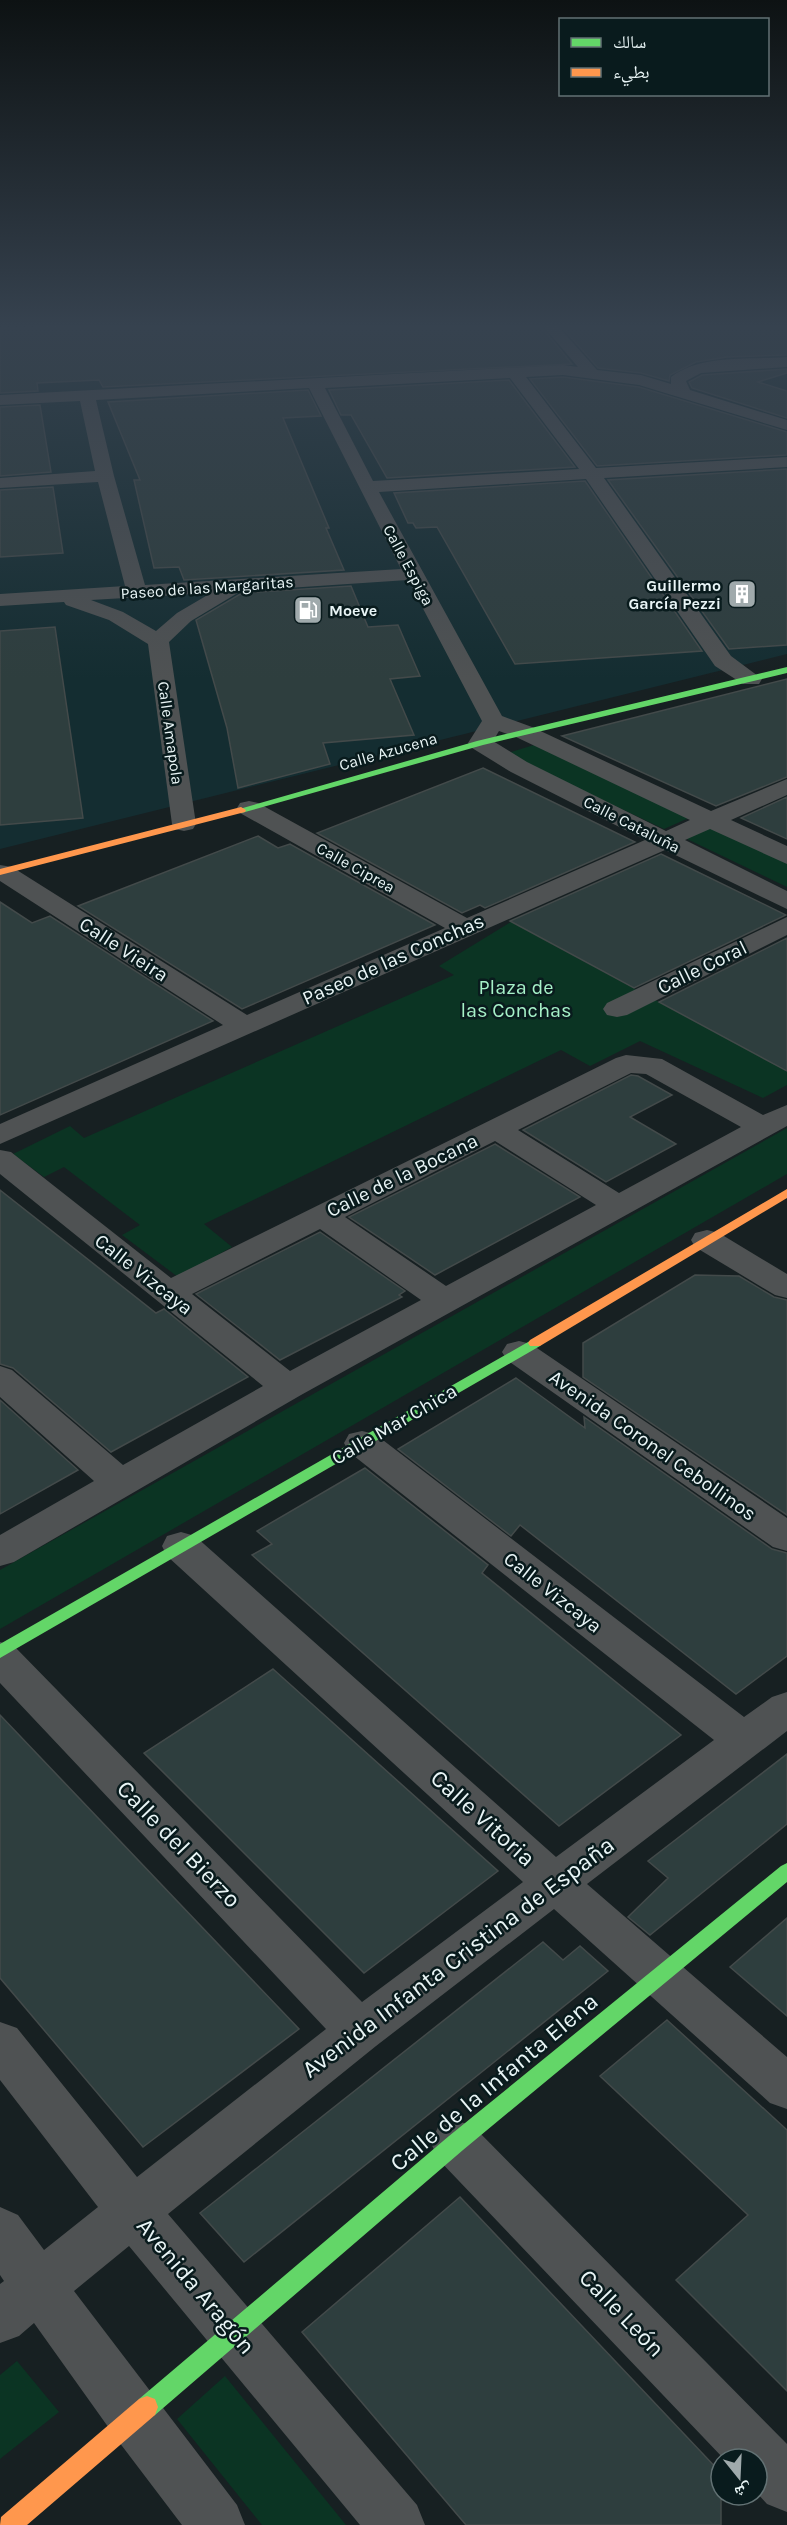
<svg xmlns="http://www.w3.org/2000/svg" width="787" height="2525" font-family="Karla,'Noto Naskh Arabic',sans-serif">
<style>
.built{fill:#142d31}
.green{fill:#0b3423}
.building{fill:#2e3e3e;stroke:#434a4a;stroke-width:1.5}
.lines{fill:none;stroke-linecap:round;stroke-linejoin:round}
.street{fill:#4f5253;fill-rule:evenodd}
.fast{fill:#63d668;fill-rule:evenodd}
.slow{fill:#ff974d;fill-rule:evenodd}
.labels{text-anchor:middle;stroke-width:5;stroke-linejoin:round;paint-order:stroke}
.far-street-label{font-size:16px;fill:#e9f5f6;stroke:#091b1d}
.far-poi-label{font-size:16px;font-weight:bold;fill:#e9f5f6;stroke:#091b1d;text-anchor:end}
.street-label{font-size:20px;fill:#e9f5f6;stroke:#091b1d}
.park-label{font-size:20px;fill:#a6f1c8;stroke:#091b1d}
.near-street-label{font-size:24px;fill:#e9f5f6;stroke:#091b1d}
</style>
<rect width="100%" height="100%" fill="#172022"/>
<path class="built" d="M 0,326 L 787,326 L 787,654 L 0,849 Z"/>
<path class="green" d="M 537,744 L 691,817 L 664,829 L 505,754 Z
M 711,827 L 787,862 L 787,887 L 685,838 Z
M 511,922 L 787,1071 L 787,1085 L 763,1098 L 640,1041 L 590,1066 L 561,1050 L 204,1224 L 232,1247 L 178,1277 L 122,1235 L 140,1225 L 64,1167 L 44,1177 L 13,1154 L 70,1126 L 84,1138 L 454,975 L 439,966 Z
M 787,1128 L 787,1174 L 0,1629 L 0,1570 Z
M 17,2361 L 59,2412 L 0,2459 L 0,2375 Z
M 225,2376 L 346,2525 L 262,2525 L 177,2419 Z"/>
<path class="building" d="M 61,326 L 541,326 L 572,364 L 103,387 L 99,380 L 37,383 L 38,391 L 0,393 L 0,329 Z
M 561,326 L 787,326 L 787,355 L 727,357 L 696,362 L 670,375 L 669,381 L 641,373 L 598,368 Z
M 787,369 L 787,373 L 758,382 L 787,391 L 787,418 L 692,388 L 689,382 L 702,375 Z
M 563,377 L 639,387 L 787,432 L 787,455 L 597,466 L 530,379 Z
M 509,380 L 575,467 L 387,478 L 351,415 L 341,415 L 329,390 Z
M 308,390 L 321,416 L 283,418 L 329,528 L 326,528 L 344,570 L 184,580 L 179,567 L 154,568 L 134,480 L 140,480 L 108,402 Z
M 40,405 L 51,472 L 0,476 L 0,407 Z
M 787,469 L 787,645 L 729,649 L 608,480 Z
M 585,481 L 702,651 L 515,664 L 437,527 L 416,528 L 413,523 L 408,523 L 394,493 Z
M 53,487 L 63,553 L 0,557 L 0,490 Z
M 351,586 L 368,627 L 398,625 L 420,676 L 390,679 L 414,735 L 323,743 L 330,764 L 238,788 L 227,728 L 196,620 L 242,593 Z
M 55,627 L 83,818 L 0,825 L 0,631 Z
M 787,679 L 787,777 L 716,806 L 562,736 Z
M 483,768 L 635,842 L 485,908 L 480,905 L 462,913 L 317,833 Z
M 787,797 L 787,839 L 741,818 Z
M 258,836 L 278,848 L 290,844 L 435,925 L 242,1009 L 78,906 Z
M 661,854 L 786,915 L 634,988 L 510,921 Z
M 0,902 L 32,923 L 50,916 L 213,1021 L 0,1115 Z
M 787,938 L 787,1071 L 659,1002 Z
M 631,1075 L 638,1076 L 672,1095 L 630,1117 L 676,1144 L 606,1182 L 523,1130 Z
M 495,1144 L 580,1197 L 435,1275 L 349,1217 Z
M 0,1190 L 156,1313 L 164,1309 L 248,1377 L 111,1452 L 13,1368 L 0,1364 Z
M 320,1232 L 405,1291 L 399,1295 L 402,1297 L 280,1360 L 196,1294 Z
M 695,1275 L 739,1276 L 774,1297 L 787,1300 L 787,1515 L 583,1377 L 583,1343 Z
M 516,1378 L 585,1428 L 584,1417 L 772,1549 L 787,1553 L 787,1656 L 736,1694 L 520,1525 L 511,1536 L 398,1449 Z
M 0,1400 L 78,1470 L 0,1514 Z
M 365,1468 L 488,1565 L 482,1573 L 681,1735 L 559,1826 L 252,1555 L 272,1544 L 257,1531 Z
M 273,1669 L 498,1871 L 364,1973 L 144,1753 Z
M 0,1715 L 299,2029 L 143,2147 L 0,1978 Z
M 787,1754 L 787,1824 L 650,1935 L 628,1917 L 668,1878 L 648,1861 Z
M 787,1918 L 787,2016 L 730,1967 Z
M 543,1942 L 563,1960 L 580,1946 L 608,1971 L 244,2262 L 200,2213 Z
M 667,2020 L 787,2130 L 787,2391 L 676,2280 L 748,2215 L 600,2076 Z
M 460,2197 L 721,2473 L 721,2525 L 466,2525 L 302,2332 Z"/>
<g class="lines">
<path class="street" d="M 543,326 L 558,326 L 597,370 L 641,375 L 671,384 L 671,377 C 701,354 751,360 787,357 L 787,367 L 701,373 L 686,381 L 690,390 L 787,420 L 787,430 L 639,385 L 563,375 L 526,377 L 596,468 L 787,457 L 787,467 L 604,478 L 731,656 L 762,679 L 759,684 L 743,684 L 715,666 L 586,479 L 379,492 L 502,716 L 532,727 L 711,811 L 787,779 L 787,795 L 731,820 L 787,846 L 787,864 L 710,829 L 685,840 L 787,891 L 787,909 L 665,850 L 0,1144 L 0,1124 L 223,1025 L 0,881 L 0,865 L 12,867 L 247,1015 L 445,928 L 240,813 L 237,808 L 240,803 L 249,801 L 258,803 L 467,918 L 645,840 L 511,772 L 472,748 L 468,743 L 482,721 L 408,580 L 241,591 L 191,621 L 169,642 L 196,824 L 193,829 L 184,831 L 175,829 L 172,824 L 148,644 L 109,620 L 66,605 L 64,602 L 0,606 L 0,594 L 125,586 L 98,482 L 0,488 L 0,478 L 95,471 L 80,401 L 0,405 L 0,395 L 563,365 L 578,367 ZM 510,378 L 579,469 L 373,481 L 325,388 ZM 309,388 L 401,569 L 145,585 L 114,476 L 96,400 ZM 211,593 L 177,613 L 156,631 L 123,612 L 91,600 ZM 499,731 L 516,737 L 690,820 L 666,831 L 527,762 L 493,741 Z
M 787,917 L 787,935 L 627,1015 L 617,1017 L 607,1015 L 603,1009 L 607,1003 Z
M 626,1055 L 662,1059 L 763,1115 L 787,1105 L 787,1126 L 301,1395 L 14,1562 L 0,1566 L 0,1535 L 94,1481 L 0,1397 L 0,1366 L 12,1370 L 123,1465 L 263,1386 L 0,1174 L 0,1150 L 11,1152 L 171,1278 L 616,1058 ZM 631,1073 L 646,1074 L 741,1127 L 619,1193 L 518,1130 ZM 495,1141 L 596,1205 L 446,1286 L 345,1217 ZM 320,1229 L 421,1300 L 290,1371 L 192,1294 Z
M 707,1230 L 719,1233 L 787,1274 L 787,1298 L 775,1295 L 695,1247 L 691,1240 L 695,1233 Z
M 519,1341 L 531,1344 L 787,1518 L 787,1551 L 773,1547 L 507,1360 L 502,1352 L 507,1344 Z
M 362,1431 L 375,1434 L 744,1717 L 772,1697 L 787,1692 L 787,1731 L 587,1884 L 787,2057 L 787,2109 L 770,2103 L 554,1909 L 376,2046 L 168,2214 L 417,2505 L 425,2525 L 360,2525 L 129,2246 L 74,2291 L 237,2505 L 245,2525 L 182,2525 L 116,2438 L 34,2323 L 19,2336 L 0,2343 L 0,2284 L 4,2281 L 0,2275 L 0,2207 L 18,2215 L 44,2250 L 98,2207 L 0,2080 L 0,2022 L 17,2028 L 137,2177 L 326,2029 L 0,1683 L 0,1642 L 14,1646 L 362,2002 L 523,1882 L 167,1556 L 162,1546 L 167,1536 L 181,1532 L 195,1536 L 556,1857 L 714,1740 L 349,1452 L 344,1443 L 349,1434 Z
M 456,2120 L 474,2127 L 787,2444 L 787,2512 L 767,2504 L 757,2493 L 757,2459 L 724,2459 L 438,2159 L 431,2143 L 438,2127 Z"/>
<path class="fast" d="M 787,667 L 787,673 L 483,745 L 245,812 L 241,813 L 236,810 L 477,741 Z
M 535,1338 L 542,1343 L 540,1346 L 0,1658 L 0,1644 Z
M 787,1863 L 787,1882 L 463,2150 L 155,2415 L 147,2418 L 139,2415 L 136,2407 L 139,2399 L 449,2136 L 781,1866 Z"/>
<path class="slow" d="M 241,807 L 246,810 L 245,812 L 0,875 L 0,869 Z
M 787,1189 L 787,1198 L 540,1346 L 530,1346 L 528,1343 L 530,1340 Z
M 147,2396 L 155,2399 L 158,2407 L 155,2415 L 27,2525 L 0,2525 L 1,2517 L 139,2399 Z"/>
</g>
<linearGradient id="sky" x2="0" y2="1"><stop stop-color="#0d1213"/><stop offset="0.48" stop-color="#36424f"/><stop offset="1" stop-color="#36424f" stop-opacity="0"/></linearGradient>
<rect width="787" height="679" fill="url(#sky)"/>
<defs>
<g id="building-square" transform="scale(1.5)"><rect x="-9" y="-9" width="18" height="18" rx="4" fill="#a0aaac" stroke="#091b1d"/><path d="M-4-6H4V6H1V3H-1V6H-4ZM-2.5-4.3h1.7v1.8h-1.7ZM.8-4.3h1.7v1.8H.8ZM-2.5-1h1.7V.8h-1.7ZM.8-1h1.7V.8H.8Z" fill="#fff"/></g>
<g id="fuel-square" transform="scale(1.5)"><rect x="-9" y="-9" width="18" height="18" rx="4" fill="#a0aaac" stroke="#091b1d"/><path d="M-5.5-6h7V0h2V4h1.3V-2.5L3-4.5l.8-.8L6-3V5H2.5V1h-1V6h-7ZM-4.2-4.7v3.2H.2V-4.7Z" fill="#fff"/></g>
</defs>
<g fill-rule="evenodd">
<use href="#building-square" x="742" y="594"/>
<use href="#fuel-square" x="308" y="610"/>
</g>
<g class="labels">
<g class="far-street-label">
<text transform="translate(409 565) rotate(62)" y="6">Calle Espiga</text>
<text transform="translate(207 587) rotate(-4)" y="6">Paseo de las Margaritas</text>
<text transform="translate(171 733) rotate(82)" y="6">Calle Amapola</text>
<text transform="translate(388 751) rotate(-16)" y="6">Calle Azucena</text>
<text transform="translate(632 824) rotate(27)" y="6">Calle Cataluña</text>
<text transform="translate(356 867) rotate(29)" y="6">Calle Ciprea</text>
</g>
<g class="far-poi-label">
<text x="721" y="591">Guillermo<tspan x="721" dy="18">García Pezzi</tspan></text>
<text x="329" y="616" text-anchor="start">Moeve</text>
</g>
<g class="street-label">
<text transform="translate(124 949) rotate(33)" y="7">Calle Vieira</text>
<text transform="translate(393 959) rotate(-24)" y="7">Paseo de las Conchas</text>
<text transform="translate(702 967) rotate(-26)" y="7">Calle Coral</text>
<text transform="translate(402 1175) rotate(-26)" y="7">Calle de la Bocana</text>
<text transform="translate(144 1274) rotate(38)" y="7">Calle Vizcaya</text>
<text transform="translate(394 1424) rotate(-30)" y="7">Calle Mar Chica</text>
<text transform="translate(653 1445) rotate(35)" y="7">Avenida Coronel Cebollinos</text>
<text transform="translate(553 1592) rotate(38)" y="7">Calle Vizcaya</text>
</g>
<g class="park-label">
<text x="516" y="994">Plaza de<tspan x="516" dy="23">las Conchas</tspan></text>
</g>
<g class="near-street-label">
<text transform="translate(483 1818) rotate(42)" y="8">Calle Vitoria</text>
<text transform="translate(179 1844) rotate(46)" y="8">Calle del Bierzo</text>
<text transform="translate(458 1957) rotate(-37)" y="8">Avenida Infanta Cristina de España</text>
<text transform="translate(494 2082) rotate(-40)" y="8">Calle de la Infanta Elena</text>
<text transform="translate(196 2286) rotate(50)" y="8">Avenida Aragón</text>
<text transform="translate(622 2313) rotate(46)" y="8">Calle León</text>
</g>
</g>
<rect x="559" y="18" width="210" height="78" fill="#091b1d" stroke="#637274" stroke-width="1.5"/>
<rect x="571" y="38" width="30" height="9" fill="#63d668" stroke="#637274" stroke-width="1.5"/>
<text x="613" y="48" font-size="18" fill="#e9f5f6">سالك</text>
<rect x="571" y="68" width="30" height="9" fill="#ff974d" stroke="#637274" stroke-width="1.5"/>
<text x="613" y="78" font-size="18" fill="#e9f5f6">بطيء</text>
<g transform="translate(739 2477) rotate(162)"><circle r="28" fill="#091b1d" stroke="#637274" stroke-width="1.5"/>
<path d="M0-4.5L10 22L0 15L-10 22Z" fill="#a0aaac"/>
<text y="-9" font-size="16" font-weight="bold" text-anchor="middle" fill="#e9f5f6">ش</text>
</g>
</svg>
